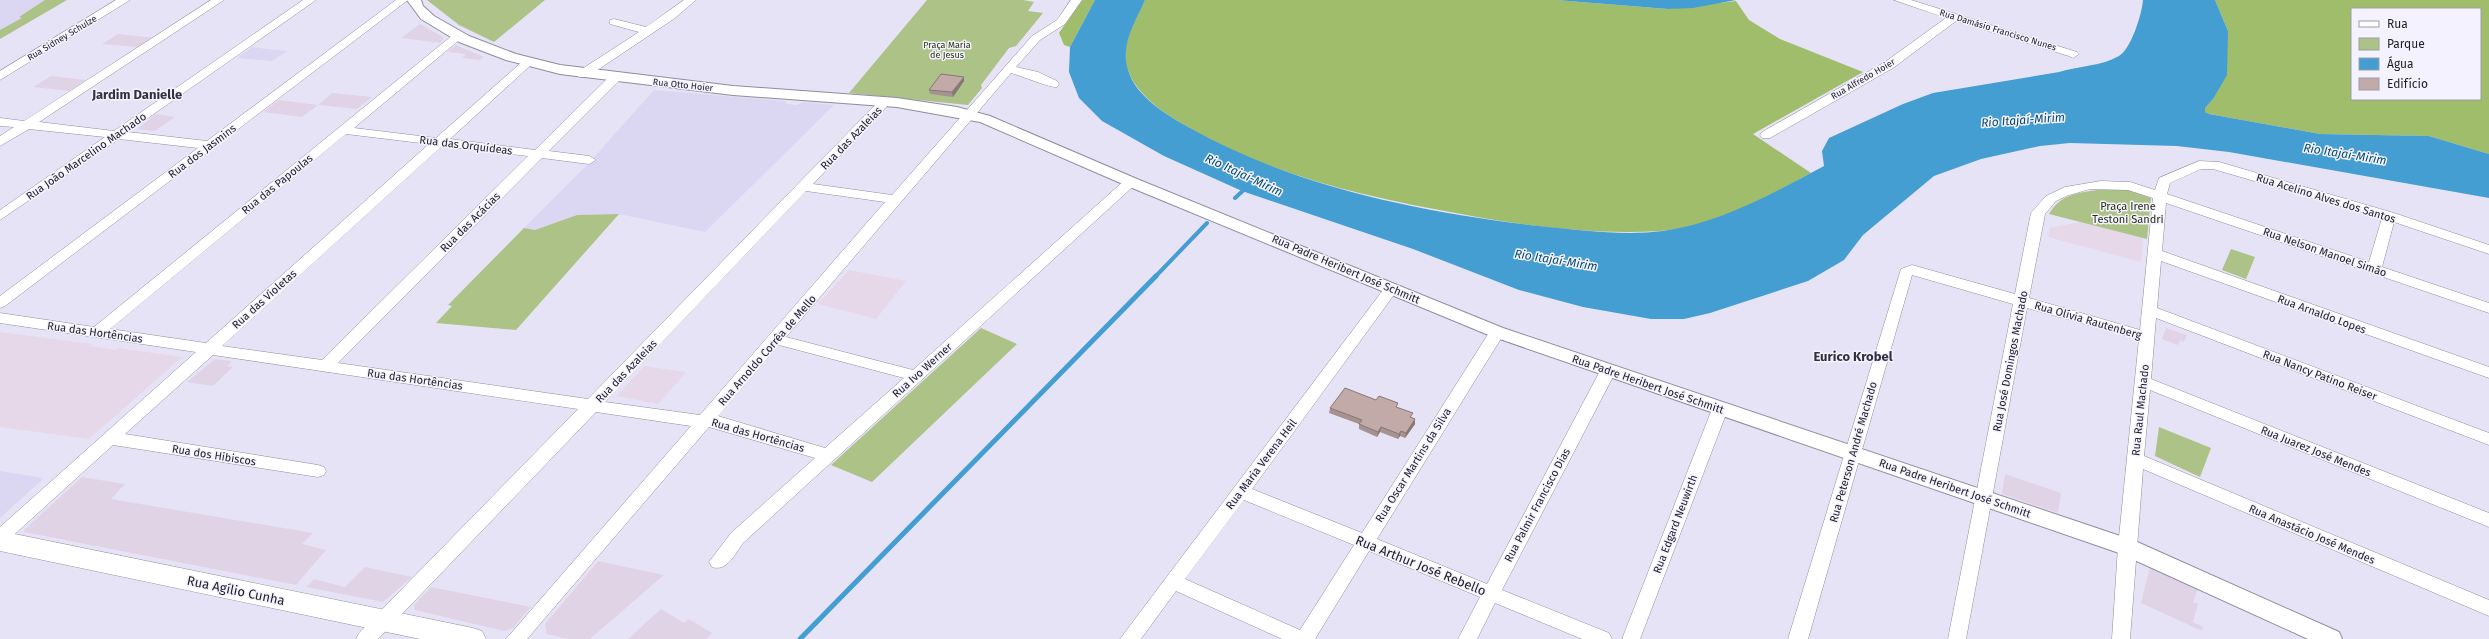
<svg xmlns="http://www.w3.org/2000/svg" width="2489" height="639" font-family="'Fira Sans',sans-serif">
<style>
.commercial{fill:#e1d3e6}
.built{fill:#dbd7f2}
.education{fill:#e6d7e9}
.green{fill:#acc286}
.forest{fill:#a0bd6b;fill-rule:evenodd}
.water{fill:#449ed1}
.lines{fill:none;stroke-linecap:round;stroke-linejoin:round}
.stream-far1{stroke:#449ed1;stroke-width:4}
.stream{stroke:#449ed1;stroke-width:5}
.minor-casing{stroke:#8f8c9e;stroke-width:1}
.tertiary-casing{stroke:#8f8c9e;stroke-width:2}
.secondary-casing{stroke:#8f8c9e;stroke-width:1}
.minor{fill:#fff;fill-rule:evenodd}
.tertiary{fill:#fff;fill-rule:evenodd}
.secondary{fill:#fff;fill-rule:evenodd}
.wall{fill:#a69290}
.shaded-wall{fill:#877776}
.building{fill:#c1aaa8;stroke:#877776}
.labels{text-anchor:middle;stroke-width:3;stroke-linejoin:round;paint-order:stroke}
.far-street-label{font-size:9px;fill:#1f1e25;stroke:#f4f2fe}
.far-park-label{font-size:9px;fill:#27320f;stroke:#f4f2fe}
.street-label{font-size:11px;fill:#1f1e25;stroke:#f4f2fe}
.park-label{font-size:11px;fill:#27320f;stroke:#f4f2fe}
.water-label{font-size:12px;font-style:italic;fill:#004b6d;stroke:#f4f2fe}
.quarter-label{font-size:13px;font-weight:bold;fill:#33303f;stroke:#f4f2fe}
.near-street-label{font-size:13px;fill:#1f1e25;stroke:#f4f2fe}
</style>
<rect width="100%" height="100%" fill="#e7e3f7"/>
<path class="commercial" d="M 420,24 L 443,37 L 444,39 L 440,43 L 401,38 Z
M 118,34 L 146,37 L 152,37 L 137,47 L 102,44 Z
M 456,45 L 484,57 L 480,60 L 462,58 L 466,54 L 448,52 Z
M 51,76 L 60,77 L 86,80 L 69,91 L 33,87 Z
M 332,93 L 372,97 L 357,109 L 318,105 L 302,117 L 263,112 L 279,100 L 318,105 Z
M 156,114 L 175,117 L 155,131 L 137,129 Z
M 2166,328 L 2187,335 L 2184,342 L 2180,341 L 2178,345 L 2162,339 Z
M 215,359 L 232,361 L 227,366 L 233,367 L 213,386 L 187,382 Z
M 2005,474 L 2061,493 L 2058,513 L 2002,494 Z
M 82,477 L 125,484 L 111,499 L 313,533 L 302,544 L 326,550 L 296,585 L 24,532 L 25,529 Z
M 598,561 L 664,575 L 590,639 L 568,639 L 547,634 L 545,624 Z
M 365,567 L 412,577 L 383,602 L 306,587 L 314,579 L 345,587 Z
M 2150,567 L 2198,589 L 2193,602 L 2198,604 L 2193,622 L 2203,627 L 2202,631 L 2141,603 Z
M 431,587 L 531,607 L 513,628 L 504,631 L 415,610 L 414,605 Z
M 661,609 L 684,623 L 689,619 L 712,633 L 706,639 L 628,639 Z"/>
<path class="built" d="M 0,0 L 55,0 L 0,32 Z
M 252,47 L 267,49 L 287,51 L 272,61 L 237,58 Z
M 654,90 L 785,101 L 787,104 L 797,105 L 803,102 L 834,105 L 705,232 L 619,214 L 577,215 L 535,230 L 524,228 L 586,166 Z
M 0,471 L 44,478 L 0,518 Z"/>
<path class="education" d="M 2080,222 L 2143,238 L 2141,262 L 2048,237 L 2050,228 Z
M 849,270 L 906,281 L 876,319 L 818,304 Z
M 0,332 L 93,344 L 90,346 L 116,350 L 119,348 L 182,357 L 89,439 L 0,427 Z
M 644,366 L 657,368 L 686,372 L 658,404 L 617,396 Z"/>
<path class="green" d="M 45,0 L 67,0 L 0,39 L 0,30 L 22,18 L 19,17 Z
M 427,0 L 545,0 L 494,42 L 459,25 Z
M 927,0 L 1023,0 L 1034,2 L 1028,11 L 1043,13 L 1016,46 L 1009,48 L 981,85 L 982,88 L 968,105 L 849,93 Z
M 2098,190 L 2128,190 L 2151,198 L 2147,239 L 2049,214 C 2060,195 2076,193 2098,190 Z
M 619,214 L 516,330 L 436,323 L 452,306 L 448,305 L 524,228 L 535,230 L 577,215 Z
M 2231,249 L 2255,257 L 2246,279 L 2222,270 Z
M 981,328 L 1017,344 L 872,482 L 831,465 Z
M 2159,427 L 2211,448 L 2200,477 L 2155,456 Z"/>
<path class="forest" d="M 1082,0 L 1095,0 L 1070,47 L 1064,45 L 1059,33 Z
M 1145,0 L 1556,0 L 1668,9 L 1736,1 L 1749,20 L 1780,39 L 1863,72 L 1753,134 L 1811,173 C 1764,198 1713,227 1660,231 C 1594,235 1526,226 1461,214 C 1370,198 1276,177 1195,131 C 1170,117 1141,100 1129,73 C 1118,48 1135,22 1145,0 Z
M 2215,0 L 2489,0 L 2489,154 L 2429,136 L 2320,134 L 2209,114 L 2205,112 L 2205,108 L 2213,99 L 2228,31 ZM 2352,9 L 2480,9 L 2480,99 L 2352,99 Z"/>
<path class="water" d="M 1095,0 L 1145,0 C 1135,23 1120,45 1128,70 C 1136,97 1167,115 1190,128 C 1295,187 1420,212 1539,226 C 1579,230 1623,236 1663,231 C 1721,223 1773,193 1824,166 L 1822,151 L 1829,138 L 1903,104 L 1933,93 L 2059,72 C 2078,66 2102,66 2119,56 C 2131,49 2142,14 2143,0 L 2215,0 L 2228,31 L 2227,75 L 2213,99 L 2205,108 L 2205,112 L 2209,114 L 2320,134 L 2429,136 L 2489,154 L 2489,198 L 2229,152 L 2177,146 L 2070,143 L 2040,146 L 1981,159 L 1934,176 L 1863,235 L 1844,260 L 1808,281 L 1710,313 L 1684,319 L 1651,319 L 1583,307 L 1519,290 L 1413,249 L 1242,191 L 1164,156 L 1102,121 L 1079,98 L 1069,72 L 1070,47 Z
M 1556,0 L 1736,0 L 1693,8 L 1668,9 Z"/>
<g class="lines">
<path class="stream-far1" d="M 1235,198 L 1247,187
M 1155,277 L 1207,223"/>
<path class="stream" d="M 800,639 L 1156,276"/>
<g class="minor-casing">
<path id="minor" d="M 116,0 L 130,0 L 0,80 L 0,71 Z
M 211,0 L 224,0 L 39,122 L 114,131 L 303,0 L 316,0 L 128,132 L 207,141 L 396,0 L 408,0 L 5,306 L 0,308 L 0,296 L 198,148 L 119,139 L 0,220 L 0,210 L 105,137 L 29,129 L 0,146 L 0,136 L 14,127 L 0,126 L 0,118 L 24,121 Z
M 684,0 L 696,0 L 675,18 L 587,77 L 579,77 L 577,74 L 579,71 L 639,32 L 610,24 L 610,20 L 614,19 L 646,27 Z
M 1071,0 L 1082,0 L 1065,24 L 1040,40 L 1016,67 L 1038,72 L 1057,81 L 1059,84 L 1057,87 C 1050,88 1022,76 1011,73 L 786,337 L 913,370 L 1126,179 L 1131,178 L 1138,182 L 743,543 C 735,554 727,572 712,567 L 709,562 L 731,533 L 815,458 L 709,427 L 527,639 L 506,639 L 691,426 L 596,412 L 378,639 L 356,639 L 359,633 L 578,409 L 213,355 L 125,434 L 318,465 L 324,467 L 326,471 L 324,475 L 318,477 L 113,445 L 6,542 L 0,544 L 0,527 L 196,352 L 0,323 L 0,313 L 94,327 L 454,34 L 462,34 L 464,36 L 354,128 L 436,138 L 524,60 L 532,60 L 532,64 L 450,139 L 535,150 L 611,75 L 619,75 L 621,78 L 619,81 L 549,151 L 589,156 L 596,160 L 589,164 L 542,158 L 338,363 L 588,399 L 881,99 L 885,98 L 891,102 L 813,184 L 892,195 L 1032,36 L 1057,20 ZM 346,134 L 429,144 L 206,343 L 110,329 ZM 442,146 L 528,156 L 322,360 L 222,346 ZM 806,191 L 885,202 L 700,415 L 605,402 ZM 779,345 L 904,378 L 825,448 L 718,416 Z
M 1894,0 L 1911,0 L 2077,52 L 2079,54 L 2073,58 L 2069,56 L 1956,21 L 1893,68 L 1770,138 L 1762,138 L 1760,135 L 1762,132 L 1885,62 L 1946,18 Z
M 2199,161 L 2219,162 L 2394,213 L 2489,245 L 2489,254 L 2394,222 L 2382,267 L 2489,303 L 2489,313 L 2166,203 L 2162,251 L 2489,367 L 2489,378 L 2161,261 L 2157,308 L 2489,433 L 2489,445 L 2156,318 L 2151,379 L 2489,513 L 2489,527 L 2150,390 L 2144,456 L 2489,600 L 2489,616 L 2143,469 L 2130,639 L 2112,639 L 2118,547 L 2139,339 L 2027,308 L 1966,639 L 1948,639 L 2013,304 L 1912,275 L 1808,639 L 1788,639 L 1901,269 L 1912,265 L 2015,294 L 2031,213 L 2046,196 L 2065,187 L 2101,181 L 2130,182 L 2155,190 L 2159,178 ZM 2201,169 L 2213,169 L 2382,218 L 2369,262 L 2167,194 L 2170,183 ZM 2090,189 L 2128,190 L 2153,198 L 2140,330 L 2029,298 L 2045,214 L 2056,201 L 2066,196 Z
M 1391,284 L 1396,286 L 1398,289 L 1396,292 L 1252,489 L 1362,533 L 1492,328 L 1502,328 L 1505,332 L 1377,539 L 1487,584 L 1600,371 L 1602,367 L 1614,367 L 1616,371 L 1502,590 L 1609,633 L 1612,639 L 1582,639 L 1495,603 L 1477,639 L 1458,639 L 1480,597 L 1369,551 L 1315,639 L 1282,639 L 1176,591 L 1141,639 L 1120,639 L 1386,286 ZM 1244,500 L 1354,545 L 1300,630 L 1185,579 Z
M 1720,403 L 1726,405 L 1728,409 L 1640,639 L 1622,639 L 1712,409 L 1714,405 Z"/>
</g>
<g class="tertiary-casing">
<path id="tertiary" d="M 407,0 L 421,0 L 423,6 L 434,16 L 469,36 L 516,54 L 560,65 L 733,86 L 897,98 L 957,107 L 990,116 L 1137,179 L 1503,328 L 2135,541 L 2339,632 L 2342,639 L 2308,639 L 2119,553 L 1491,336 L 1125,185 L 980,122 L 897,107 L 733,95 L 560,74 L 506,60 L 459,42 L 421,19 Z"/>
</g>
<g class="secondary-casing">
<path id="secondary" d="M 0,531 L 473,628 L 482,631 L 486,639 L 420,639 L 0,551 Z"/>
</g>
<use href="#minor" class="minor"/>
<use href="#tertiary" class="tertiary"/>
<use href="#secondary" class="secondary"/>
</g>
<path class="wall" d="M 964,81 L 953,97 L 930,94 L 929,90 Z
M 1330,408 L 1412,417 L 1415,424 L 1405,438 L 1400,436 L 1398,439 L 1380,432 L 1377,437 L 1359,429 L 1359,424 L 1329,413 Z"/>
<path class="shaded-wall" d="M 964,77 L 964,81 L 953,97 L 952,92 Z
M 1415,419 L 1415,424 L 1405,438 L 1406,433 Z
M 1381,427 L 1380,432 L 1377,437 L 1378,432 Z
M 1401,431 L 1400,436 L 1398,439 L 1399,434 Z"/>
<path class="building" d="M 941,74 L 964,77 L 952,92 L 929,90 Z
M 1345,388 L 1376,400 L 1379,396 L 1398,403 L 1396,407 L 1413,413 L 1410,417 L 1415,419 L 1406,433 L 1401,431 L 1399,434 L 1381,427 L 1378,432 L 1359,424 L 1362,420 L 1330,408 Z"/>
<g class="labels">
<g class="far-street-label">
<text transform="translate(1998 30) rotate(17)" y="3">Rua Damásio Francisco Nunes</text>
<text transform="translate(62 38) rotate(-31)" y="3">Rua Sidney Schulze</text>
<text transform="translate(1863 79) rotate(-30)" y="3">Rua Alfredo Hoier</text>
<text transform="translate(683 85) rotate(6)" y="3">Rua Otto Hoier</text>
</g>
<g class="far-park-label">
<text x="947" y="48">Praça Maria<tspan x="947" dy="10">de Jesus</tspan></text>
</g>
<g class="street-label">
<text transform="translate(851 138) rotate(-46)" y="4">Rua das Azaleias</text>
<text transform="translate(466 145) rotate(7)" y="4">Rua das Orquídeas</text>
<text transform="translate(202 151) rotate(-37)" y="4">Rua dos Jasmins</text>
<text transform="translate(86 156) rotate(-35)" y="4">Rua João Marcelino Machado</text>
<text transform="translate(277 184) rotate(-39)" y="4">Rua das Papoulas</text>
<text transform="translate(2326 198) rotate(17)" y="4">Rua Acelino Alves dos Santos</text>
<text transform="translate(470 222) rotate(-45)" y="4">Rua das Acácias</text>
<text transform="translate(2325 252) rotate(19)" y="4">Rua Nelson Manoel Simão</text>
<text transform="translate(1346 269) rotate(23)" y="4">Rua Padre Heribert José Schmitt</text>
<text transform="translate(264 299) rotate(-42)" y="4">Rua das Violetas</text>
<text transform="translate(2322 314) rotate(20)" y="4">Rua Arnaldo Lopes</text>
<text transform="translate(2088 320) rotate(16)" y="4">Rua Olívia Rautenberg</text>
<text transform="translate(95 332) rotate(8)" y="4">Rua das Hortências</text>
<text transform="translate(767 350) rotate(-49)" y="4">Rua Arnoldo Corrêa de Mello</text>
<text transform="translate(2010 361) rotate(-79)" y="4">Rua José Domingos Machado</text>
<text transform="translate(922 370) rotate(-42)" y="4">Rua Ivo Werner</text>
<text transform="translate(626 371) rotate(-46)" y="4">Rua das Azaleias</text>
<text transform="translate(2320 375) rotate(21)" y="4">Rua Nancy Patino Reiser</text>
<text transform="translate(415 379) rotate(8)" y="4">Rua das Hortências</text>
<text transform="translate(1648 384) rotate(19)" y="4">Rua Padre Heribert José Schmitt</text>
<text transform="translate(2140 410) rotate(-84)" y="4">Rua Raul Machado</text>
<text transform="translate(758 435) rotate(16)" y="4">Rua das Hortências</text>
<text transform="translate(2316 451) rotate(22)" y="4">Rua Juarez José Mendes</text>
<text transform="translate(1853 452) rotate(-74)" y="4">Rua Peterson André Machado</text>
<text transform="translate(214 455) rotate(9)" y="4">Rua dos Hibiscos</text>
<text transform="translate(1261 464) rotate(-53)" y="4">Rua Maria Verena Heil</text>
<text transform="translate(1413 465) rotate(-58)" y="4">Rua Oscar Martins da Silva</text>
<text transform="translate(1955 488) rotate(19)" y="4">Rua Padre Heribert José Schmitt</text>
<text transform="translate(1537 505) rotate(-62)" y="4">Rua Palmir Francisco Dias</text>
<text transform="translate(1675 524) rotate(-69)" y="4">Rua Edgard Neuwirth</text>
<text transform="translate(2312 534) rotate(23)" y="4">Rua Anastácio José Mendes</text>
</g>
<g class="park-label">
<text x="2128" y="210">Praça Irene<tspan x="2128" dy="13">Testoni Sandri</tspan></text>
</g>
<g class="water-label">
<text transform="translate(2023 120) rotate(-4)" y="4">Rio Itajaí-Mirim</text>
<text transform="translate(2345 154) rotate(9)" y="4">Rio Itajaí-Mirim</text>
<text transform="translate(1244 175) rotate(25)" y="4">Rio Itajaí-Mirim</text>
<text transform="translate(1556 260) rotate(9)" y="4">Rio Itajaí-Mirim</text>
</g>
<g class="quarter-label">
<text x="137" y="99">Jardim Danielle</text>
<text x="1853" y="361">Eurico Krobel</text>
</g>
<g class="near-street-label">
<text transform="translate(1421 565) rotate(22)" y="5">Rua Arthur José Rebello</text>
<text transform="translate(236 590) rotate(12)" y="5">Rua Agílio Cunha</text>
</g>
</g>
<rect x="2351" y="8" width="130" height="92" fill="#f4f2fe" stroke="#9f9da7"/>
<rect x="2359" y="21" width="20" height="6" fill="#ffffff" stroke="#9f9da7"/>
<text x="2387" y="28" font-size="12" fill="#1f1e25">Rua</text>
<rect x="2359" y="38" width="20" height="12" fill="#acc286" stroke="#9f9da7"/>
<text x="2387" y="48" font-size="12" fill="#1f1e25">Parque</text>
<rect x="2359" y="58" width="20" height="12" fill="#449ed1" stroke="#9f9da7"/>
<text x="2387" y="68" font-size="12" fill="#1f1e25">Água</text>
<rect x="2359" y="78" width="20" height="12" fill="#c1aaa8" stroke="#9f9da7"/>
<text x="2387" y="88" font-size="12" fill="#1f1e25">Edifício</text>
</svg>
